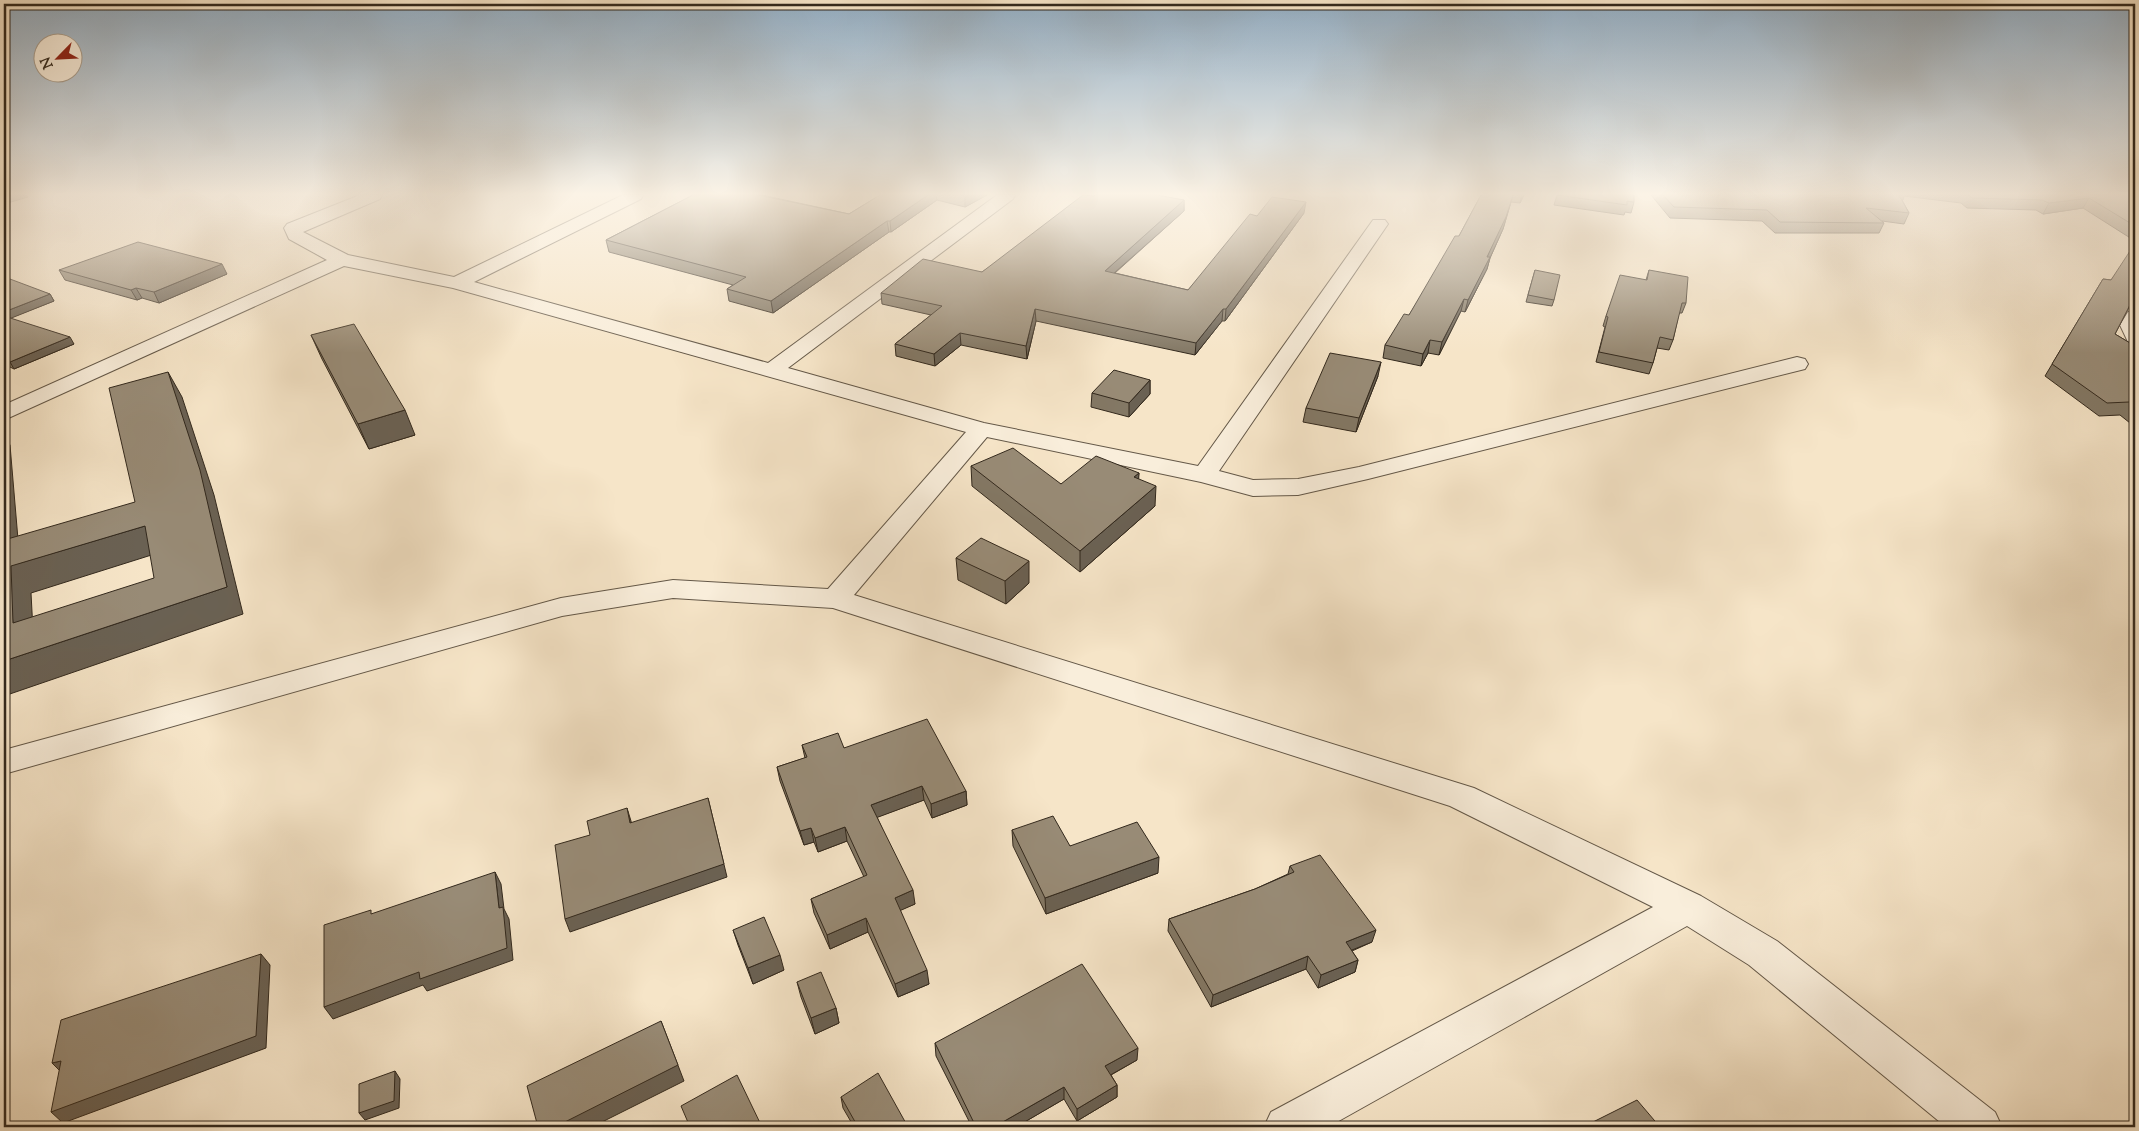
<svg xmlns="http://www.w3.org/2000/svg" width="2139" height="1131" font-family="'Sorts Mill Goudy',serif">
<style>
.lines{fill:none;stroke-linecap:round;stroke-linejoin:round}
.minor-casing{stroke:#645848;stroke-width:2}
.minor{fill:#f9eedb;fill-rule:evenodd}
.wall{fill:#837865;stroke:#33291d}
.shaded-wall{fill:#6a6153;stroke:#33291d}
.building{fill:#988b76;stroke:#33291d;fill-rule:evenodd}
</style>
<rect width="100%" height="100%" fill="#f6e5c8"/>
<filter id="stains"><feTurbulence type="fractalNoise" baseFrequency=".004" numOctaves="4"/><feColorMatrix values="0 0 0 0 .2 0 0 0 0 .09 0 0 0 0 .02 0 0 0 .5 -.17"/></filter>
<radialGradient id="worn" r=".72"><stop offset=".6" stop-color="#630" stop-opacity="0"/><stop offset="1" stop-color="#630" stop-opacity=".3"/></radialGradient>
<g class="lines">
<g class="minor-casing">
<path id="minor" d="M 360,195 L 382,195 L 380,199 L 303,232 L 348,255 L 454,277 L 623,195 L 643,195 L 641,199 L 474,282 L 768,363 L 997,195 L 1015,195 L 1013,199 L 788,368 L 984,423 L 1198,466 L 1373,220 L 1385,220 L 1388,224 L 1219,471 L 1253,480 L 1298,479 L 1359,467 L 1797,357 L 1805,359 L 1808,364 L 1805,369 L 1368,479 L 1298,495 L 1253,496 L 1201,482 L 987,437 L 854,595 L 1474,788 L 1701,896 L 1777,941 L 1995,1112 L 2002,1127 L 1946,1127 L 1749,965 L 1687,926 L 1328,1127 L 1264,1127 L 1271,1112 L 1653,907 L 1450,806 L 833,608 L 673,598 L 562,616 L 4,774 L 4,750 L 561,598 L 673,580 L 828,589 L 966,432 L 453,288 L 344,266 L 4,420 L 4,405 L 327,260 L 289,239 L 284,228 L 287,224 Z
M 2135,310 L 2135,344 L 2128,342 L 2120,325 L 2128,312 Z"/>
</g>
<use href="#minor" class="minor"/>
</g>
<path class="wall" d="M 693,195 L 764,195 L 762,195 L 849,214 L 880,195 L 987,195 L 965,207 L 937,200 L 891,232 L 889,232 L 773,313 L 729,301 L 727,289 L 733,285 L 609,252 L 606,240 Z
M 1481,195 L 1524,195 L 1520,203 L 1511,202 L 1503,229 L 1490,258 L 1487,269 L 1465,312 L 1461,311 L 1439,355 L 1428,353 L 1421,366 L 1383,358 L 1385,345 L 1409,315 L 1459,236 Z
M 1557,195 L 1634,202 L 1631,213 L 1625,212 L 1624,215 L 1554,205 Z
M 1651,195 L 2135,195 L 2135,241 L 2083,208 L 2043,214 L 2036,210 L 1967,208 L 1961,203 L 1904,196 L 1903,200 L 1902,200 L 1909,213 L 1904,224 L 1882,221 L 1884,223 L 1879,233 L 1775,233 L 1762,221 L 1670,218 Z
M 1094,196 L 1184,200 L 1184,211 L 1115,273 L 1188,290 L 1257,216 L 1304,213 L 1225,321 L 1222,321 L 1195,355 L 1036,321 L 1027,359 L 961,345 L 935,366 L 896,356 L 895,344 L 931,315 L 882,304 L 881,293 L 982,272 Z
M 2135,252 L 2135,302 L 2133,300 L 2115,334 L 2135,346 L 2135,427 L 2120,415 L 2099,416 L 2045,376 L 2103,279 L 2111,280 Z
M 59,270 L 227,274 L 159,303 L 142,298 L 137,300 L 65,280 Z
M 1535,270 L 1554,300 L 1552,306 L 1526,302 Z
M 1649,270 L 1686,303 L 1682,313 L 1679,313 L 1673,340 L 1669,350 L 1657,348 L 1653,363 L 1649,374 L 1596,362 L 1605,327 L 1603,326 L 1606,316 L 1646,280 Z
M 4,282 L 50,294 L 54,301 L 10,318 L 74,344 L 14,369 L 4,364 Z
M 311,335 L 415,435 L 369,449 L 322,359 Z
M 1378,376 L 1356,432 L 1303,422 L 1306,408 Z
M 1150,380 L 1150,394 L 1129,417 L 1091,407 L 1092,393 Z
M 971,466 L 1061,484 L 1139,473 L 1138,479 L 1155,506 L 1080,572 L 972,486 Z
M 956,558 L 1029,583 L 1006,604 L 958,580 Z
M 802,745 L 844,748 L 966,791 L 967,805 L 932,818 L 924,800 L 877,817 L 915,904 L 900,910 L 929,984 L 898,997 L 868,932 L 830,949 L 814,913 L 811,899 L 864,877 L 847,841 L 818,852 L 814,842 L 804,845 L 780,781 L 777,767 L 805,758 Z
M 1012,830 L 1070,846 L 1158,873 L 1046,914 L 1013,846 Z
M 1290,866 L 1372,942 L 1352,951 L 1358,960 L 1355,972 L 1318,988 L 1306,969 L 1211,1007 L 1168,931 L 1169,919 L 1255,889 L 1288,874 Z
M 733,930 L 784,970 L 753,984 L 738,945 Z
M 797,982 L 836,1008 L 839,1023 L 815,1034 L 801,997 Z
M 935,1043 L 1137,1060 L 1111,1075 L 1117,1085 L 1117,1097 L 1077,1121 L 1064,1099 L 1016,1127 L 972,1127 L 936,1056 Z
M 841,1097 L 908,1127 L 854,1127 L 843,1108 Z"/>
<path class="shaded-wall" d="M 13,195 L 26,195 L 28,197 L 4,204 L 4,197 Z
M 928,195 L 936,195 L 937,200 L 891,232 L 890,221 Z
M 967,195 L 987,195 L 965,207 L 965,196 Z
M 1513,195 L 1503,229 L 1490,258 L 1487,269 L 1465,312 L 1468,300 L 1487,257 Z
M 1522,195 L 1524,195 L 1520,203 Z
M 2089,198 L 2083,208 L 2043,214 L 2049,203 Z
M 1184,200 L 1184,211 L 1104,282 L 1105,271 Z
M 1306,202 L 1304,213 L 1225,321 L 1226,309 Z
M 887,221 L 889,232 L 773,313 L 771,301 Z
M 222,264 L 227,274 L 159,303 L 154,292 Z
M 136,288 L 142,298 L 137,300 L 131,290 Z
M 50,294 L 54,301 L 4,321 L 4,312 Z
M 1464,299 L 1461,311 L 1439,355 L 1442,342 Z
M 1035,309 L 1036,321 L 1027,359 L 1026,346 Z
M 1223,309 L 1222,321 L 1195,355 L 1196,343 Z
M 960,333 L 961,345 L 935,366 L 934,354 Z
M 70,337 L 74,344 L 14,369 L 10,362 Z
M 1430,340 L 1428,353 L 1421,366 L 1423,354 Z
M 1381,362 L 1378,376 L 1356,432 L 1359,418 Z
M 168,372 L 182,397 L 214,495 L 243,614 L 4,696 L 4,661 L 227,587 Z
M 1150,380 L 1150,394 L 1129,417 L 1129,403 Z
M 405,410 L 415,435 L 369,449 L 358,424 Z
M 4,436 L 10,445 L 20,563 L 145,526 L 161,552 L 31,593 L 34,650 L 13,623 L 4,545 Z
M 1139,473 L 1138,493 L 1134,477 Z
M 1156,486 L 1155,506 L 1080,572 L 1080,551 Z
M 1029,561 L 1029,583 L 1006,604 L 1005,581 Z
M 922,786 L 924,800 L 873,819 L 871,805 Z
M 966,791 L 967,805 L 932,818 L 931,804 Z
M 708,798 L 727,877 L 570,932 L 565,919 Z
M 627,808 L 631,821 L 634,836 L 630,823 Z
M 845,827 L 847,841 L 818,852 L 815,838 Z
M 811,828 L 814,842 L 804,845 L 800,831 Z
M 1159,857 L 1158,873 L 1046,914 L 1045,898 Z
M 495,872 L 501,884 L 504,909 L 509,919 L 513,960 L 427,991 L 423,985 L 333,1019 L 324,1007 L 499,908 Z
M 913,890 L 915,904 L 897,912 L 895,898 Z
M 866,918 L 868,932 L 830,949 L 827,935 Z
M 1376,930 L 1372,942 L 1342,954 L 1346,942 Z
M 261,954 L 270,965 L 266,1048 L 63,1123 L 51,1112 Z
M 780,955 L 784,970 L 753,984 L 748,968 Z
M 1308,956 L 1306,969 L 1211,1007 L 1213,995 Z
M 1358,960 L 1355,972 L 1318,988 L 1321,975 Z
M 927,970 L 929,984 L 898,997 L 895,984 Z
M 836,1008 L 839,1023 L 815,1034 L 811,1018 Z
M 661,1021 L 684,1081 L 592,1127 L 555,1127 Z
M 1138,1048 L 1137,1060 L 1105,1078 L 1105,1066 Z
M 61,1061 L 64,1075 L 52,1063 Z
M 395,1071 L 400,1079 L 399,1108 L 365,1120 L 359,1113 Z
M 1117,1085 L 1117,1097 L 1077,1121 L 1077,1109 Z
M 1064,1087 L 1064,1099 L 1016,1127 L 994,1127 Z"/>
<path class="building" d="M 4,195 L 13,195 L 4,197 Z
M 693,195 L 758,195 L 849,214 L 880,195 L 928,195 L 890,221 L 887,221 L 771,301 L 727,289 L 746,277 L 606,240 Z
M 1083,195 L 1094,196 L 1095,195 L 1157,195 L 1184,200 L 1105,271 L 1188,290 L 1250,214 L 1257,216 L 1272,197 L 1306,202 L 1226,309 L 1223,309 L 1196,343 L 1035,309 L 1026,346 L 960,333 L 934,354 L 895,344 L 942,306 L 881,293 L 923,259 L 982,272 Z
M 1481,195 L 1513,195 L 1506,217 L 1487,257 L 1490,257 L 1468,300 L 1464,299 L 1442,342 L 1430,340 L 1423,354 L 1385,345 L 1404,314 L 1409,315 L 1455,236 L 1459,236 Z
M 1557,195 L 1634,195 L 1634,202 L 1627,201 L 1627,205 Z
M 1663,195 L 1899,195 L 1909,213 L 1866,208 L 1884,223 L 1780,222 L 1767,210 L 1674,207 Z
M 1968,195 L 2135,195 L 2135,226 L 2089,198 L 2049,203 L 2042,200 L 1972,198 Z
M 138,242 L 222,264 L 154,292 L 136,288 L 131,290 L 59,270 Z
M 2130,251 L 2135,252 L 2135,295 L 2115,334 L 2135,346 L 2135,407 L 2129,402 L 2107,403 L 2052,364 L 2103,279 L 2111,280 Z
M 1535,270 L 1560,275 L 1554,300 L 1528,295 Z
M 1649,270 L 1688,277 L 1686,303 L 1682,303 L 1673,340 L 1660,337 L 1653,363 L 1599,352 L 1608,317 L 1606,316 L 1620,275 L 1647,280 Z
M 10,279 L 50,294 L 4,312 L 4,282 Z
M 4,316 L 70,337 L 10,362 L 4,359 Z
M 354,324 L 405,410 L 358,424 L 311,335 Z
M 1330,353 L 1381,362 L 1359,418 L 1306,408 Z
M 1114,370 L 1150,380 L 1129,403 L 1092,393 Z
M 168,372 L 200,470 L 227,587 L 4,661 L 4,540 L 135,502 L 109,388 ZM 145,526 L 154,578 L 13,623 L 11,566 Z
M 1013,448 L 1061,484 L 1096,456 L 1139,473 L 1134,477 L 1156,486 L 1080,551 L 971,466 Z
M 981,538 L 1029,561 L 1005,581 L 956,558 Z
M 927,719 L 966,791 L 931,804 L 922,786 L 871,805 L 913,890 L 895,898 L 927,970 L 895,984 L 866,918 L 827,935 L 811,899 L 867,875 L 845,827 L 815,838 L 811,828 L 800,831 L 777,767 L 807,757 L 802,745 L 838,733 L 844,748 Z
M 708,798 L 724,864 L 565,919 L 555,845 L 590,835 L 587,821 L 627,808 L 630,823 Z
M 1053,816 L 1070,846 L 1137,822 L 1159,857 L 1045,898 L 1012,830 Z
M 1320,855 L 1376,930 L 1346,942 L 1358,960 L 1321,975 L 1308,956 L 1213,995 L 1169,919 L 1255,889 L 1294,872 L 1290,866 Z
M 495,872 L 499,908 L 503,907 L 507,948 L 420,979 L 419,972 L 324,1007 L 324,925 L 371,910 L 371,914 Z
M 764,917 L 780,955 L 748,968 L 733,930 Z
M 261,954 L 256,1036 L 51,1112 L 61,1061 L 52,1063 L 61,1020 Z
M 1082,964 L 1138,1048 L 1105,1066 L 1117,1085 L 1077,1109 L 1064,1087 L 994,1127 L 976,1127 L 935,1043 Z
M 821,972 L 836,1008 L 811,1018 L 797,982 Z
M 661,1021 L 678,1065 L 555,1127 L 538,1127 L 527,1086 Z
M 395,1071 L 394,1101 L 359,1113 L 359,1084 Z
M 878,1073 L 908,1127 L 858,1127 L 841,1097 Z
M 737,1075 L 762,1127 L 690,1127 L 681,1106 Z
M 1637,1100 L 1660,1127 L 1583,1127 Z"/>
<linearGradient id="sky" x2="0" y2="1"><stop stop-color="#93aec4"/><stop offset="0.55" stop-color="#fbf3e6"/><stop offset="1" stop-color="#fbf3e6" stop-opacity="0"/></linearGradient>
<rect width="2139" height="353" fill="url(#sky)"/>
<rect width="2139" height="1131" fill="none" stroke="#f6e5c8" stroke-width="20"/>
<rect x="5" y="5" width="2129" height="1121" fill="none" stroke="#33291d" stroke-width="2.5"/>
<rect x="10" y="10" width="2119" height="1111" fill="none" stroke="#33291d"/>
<g transform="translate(58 58) rotate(246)"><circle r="24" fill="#f9eedb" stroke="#aa9f8f"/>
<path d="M0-4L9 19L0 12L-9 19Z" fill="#8f2418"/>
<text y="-8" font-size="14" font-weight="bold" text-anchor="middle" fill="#33291d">N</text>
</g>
<rect width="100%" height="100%" filter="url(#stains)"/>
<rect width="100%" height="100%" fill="url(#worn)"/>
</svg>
